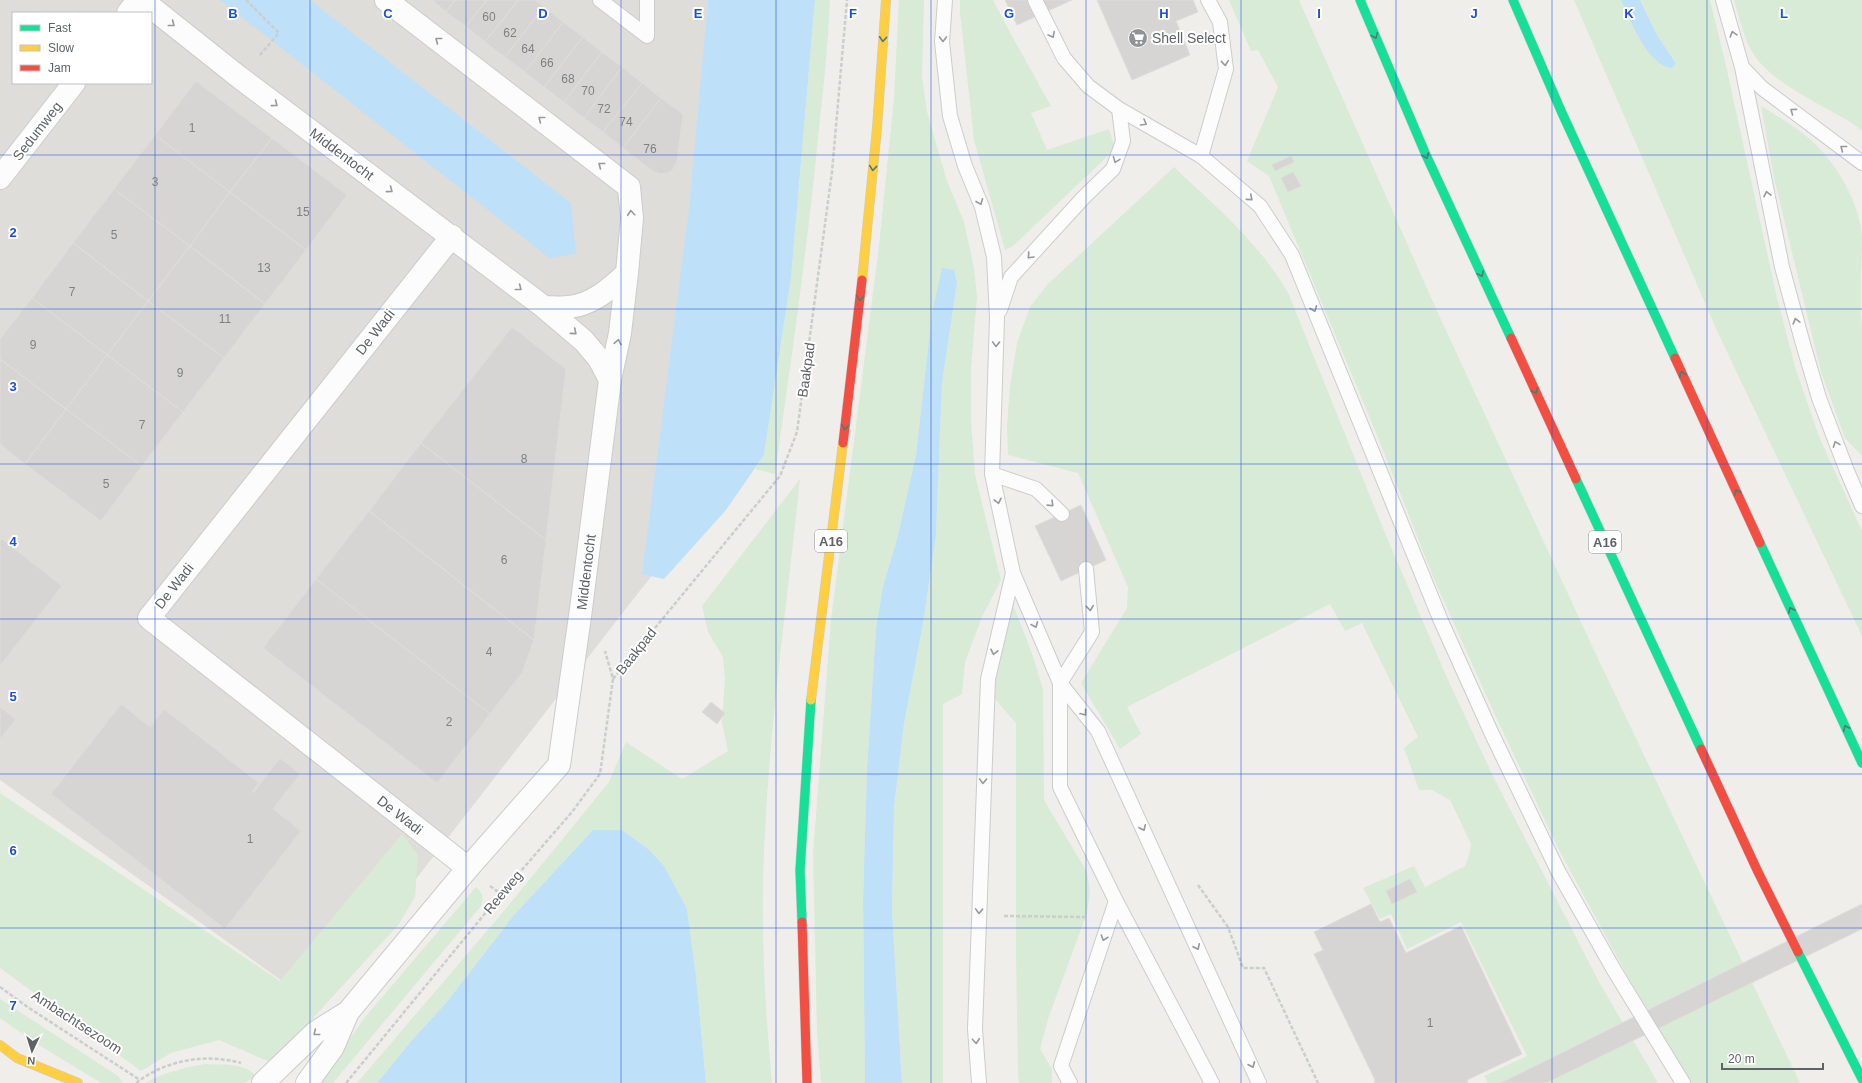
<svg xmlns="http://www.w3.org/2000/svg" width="1862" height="1083" font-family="Helvetica,sans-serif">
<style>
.industrial{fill:#dfddda;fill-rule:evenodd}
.green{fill:#d8ebd6}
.water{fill:#bfe0f9}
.building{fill:#d6d5d3;stroke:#deddd9}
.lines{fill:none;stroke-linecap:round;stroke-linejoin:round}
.lane-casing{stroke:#cbcccc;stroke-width:16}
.street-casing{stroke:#cbcccc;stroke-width:24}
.fast-casing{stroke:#cacacb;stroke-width:10}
.slow-casing{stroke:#cacacb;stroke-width:10}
.jam-casing{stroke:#cacacb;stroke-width:10}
.path{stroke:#cacfcc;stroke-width:2.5;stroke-dasharray:4 2;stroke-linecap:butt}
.lane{stroke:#fdfcfc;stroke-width:14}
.street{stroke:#fdfcfc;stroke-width:22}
.fast{stroke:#16e098;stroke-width:9}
.slow{stroke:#ffcf43;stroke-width:9}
.jam{stroke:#f24e42;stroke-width:9}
.oneway{stroke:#96999c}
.oneway2{stroke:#507c72}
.grid{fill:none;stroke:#1d4ed8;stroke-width:1;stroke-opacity:0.55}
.labels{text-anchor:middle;stroke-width:4;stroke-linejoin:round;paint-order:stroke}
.number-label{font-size:12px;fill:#7e8184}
.shield{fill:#fff;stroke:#8f9295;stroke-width:1}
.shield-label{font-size:13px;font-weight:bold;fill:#5f6368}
.poi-label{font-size:14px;fill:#5f6368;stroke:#fff;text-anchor:start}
.street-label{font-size:14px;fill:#5f6368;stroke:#fff}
.grid-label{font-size:13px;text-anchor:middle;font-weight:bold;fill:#1d4ed8;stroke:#fff;stroke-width:4;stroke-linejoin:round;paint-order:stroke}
</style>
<rect width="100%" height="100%" fill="#efeeea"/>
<path class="industrial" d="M 0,0 L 793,0 L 734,474 L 642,588 L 391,911 L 285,983 L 0,780 ZM 13,13 L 151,13 L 151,83 L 13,83 Z"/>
<path class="green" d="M 815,0 L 830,0 C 828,46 823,92 818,138 C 807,251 791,362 775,474 L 755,469 L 764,455 L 791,278 Z
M 899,0 L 924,0 L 922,76 L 927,112 L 947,181 L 964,222 L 974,268 L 977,297 L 971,369 L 971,421 L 975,475 L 1001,580 L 982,617 L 965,662 L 962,694 L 943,704 L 943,1083 L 902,1083 L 892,911 L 894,808 L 904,724 L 923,624 L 936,535 L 942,383 L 957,283 L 932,313 L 916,455 L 897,539 L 883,586 L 876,628 L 867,769 L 863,900 L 865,1083 L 821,1083 L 817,1029 L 813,854 L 831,620 L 879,246 L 894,98 Z
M 960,0 L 993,0 L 1012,36 L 1051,106 L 1031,113 L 1047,150 L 1109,129 L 1115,149 L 1013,246 L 1005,250 L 974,140 L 960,12 Z
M 1229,0 L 1299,0 L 1437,311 L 1593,648 L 1800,1083 L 1692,1083 L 1629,979 L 1559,850 L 1496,717 L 1434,579 L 1379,440 L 1269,176 L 1247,161 L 1278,87 L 1258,50 L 1251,51 Z
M 1574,0 L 1621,0 L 1639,37 L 1676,62 L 1657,35 L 1640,0 L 1710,0 L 1726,66 L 1777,298 L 1796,370 L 1820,439 L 1862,531 L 1862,636 L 1718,333 Z
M 1734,0 L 1862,0 L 1862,131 L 1852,123 C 1820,104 1769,82 1751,50 C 1743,35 1739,16 1734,0 Z
M 1761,106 C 1777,116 1801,130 1813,142 C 1838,166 1858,200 1862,235 C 1862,266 1859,298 1862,329 L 1862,456 L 1845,438 L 1821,372 L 1774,178 Z
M 1174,167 C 1215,206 1261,244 1289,295 L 1382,526 L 1448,680 L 1493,776 L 1599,982 L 1658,1083 L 1488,1083 L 1484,1076 L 1527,1056 L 1461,922 L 1407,949 L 1391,914 L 1380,919 L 1363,888 L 1414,866 L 1425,887 L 1465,866 L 1469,856 L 1471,844 L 1450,800 L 1432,790 L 1419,790 L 1404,748 L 1418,737 L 1362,623 L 1345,631 L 1330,604 L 1127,707 L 1141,734 L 1120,749 L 1081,683 L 1127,608 L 1128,587 L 1078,473 L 1008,455 L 1007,427 L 1010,386 L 1017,343 L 1030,307 L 1048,284 Z
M 800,479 C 788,596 771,713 765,831 C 760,914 764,1000 772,1083 L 706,1083 L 696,976 L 687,909 L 648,849 L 622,830 L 593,830 L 514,915 L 446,1003 L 413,1039 L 377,1083 L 357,1083 L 504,911 L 609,782 L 626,742 L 682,779 L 728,751 L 722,723 L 725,679 L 723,657 L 708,632 L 702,606 Z
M 1012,602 L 1033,656 L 1043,690 L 1044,800 L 1087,872 L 1090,892 L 1087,913 L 1048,1019 L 1040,1049 L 1052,1069 L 1052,1083 L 1019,1083 L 1018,1073 L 1016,954 L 1016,723 L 994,698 L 997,664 Z
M 0,793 L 280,981 L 402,834 L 418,855 L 415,897 L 399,924 L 272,1063 L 219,1040 L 171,1053 L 141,1071 L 0,968 Z
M 476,887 C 483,894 484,896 481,906 L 333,1083 L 318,1083 L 366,1016 Z
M 0,999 L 118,1076 L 123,1083 L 101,1083 L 39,1045 L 0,1018 Z
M 205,1064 C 221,1065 244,1062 256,1076 L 245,1083 L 145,1083 C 164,1072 184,1068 205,1064 Z"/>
<path class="water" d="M 220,0 L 310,0 L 571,203 L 576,254 L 549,258 Z
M 708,0 L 815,0 L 791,278 L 764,455 L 726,510 L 664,579 L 642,574 L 689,208 Z
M 1621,0 L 1640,0 L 1657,35 L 1676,63 L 1672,68 C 1648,66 1630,20 1621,0 Z
M 942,268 L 954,270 L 957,283 L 942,383 L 936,535 L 923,624 L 904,724 L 894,808 L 892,911 L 902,1083 L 865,1083 L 863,900 L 867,769 L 876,628 L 883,586 L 897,539 L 916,455 L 932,313 Z
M 593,830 L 622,830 L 648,849 L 664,866 L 687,909 L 696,976 L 706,1083 L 377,1083 L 413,1039 L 446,1003 L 514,915 Z"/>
<path class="building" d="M 432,0 L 455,0 L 446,12 Z
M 455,0 L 487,0 L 466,26 L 446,12 Z
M 487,0 L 518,0 L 485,42 L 466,26 Z
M 518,0 L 535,0 L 544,7 L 505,57 L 485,42 Z
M 1005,0 L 1072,0 L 1017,25 Z
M 1097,0 L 1193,0 L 1198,12 L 1176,21 L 1190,55 L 1132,80 Z
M 544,7 L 563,22 L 525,72 L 505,57 Z
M 563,22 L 583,37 L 544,87 L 525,72 Z
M 583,37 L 602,52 L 564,102 L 544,87 Z
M 602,52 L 622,67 L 584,118 L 564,102 Z
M 622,67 L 642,83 L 603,132 L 584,118 Z
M 196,81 L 272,138 L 230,192 L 155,135 Z
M 642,83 L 661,98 L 623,148 L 603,132 Z
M 661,98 L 683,114 L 677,161 L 674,168 L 668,173 L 660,174 L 653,171 L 623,148 Z
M 155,135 L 230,192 L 190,246 L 114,189 Z
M 272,138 L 347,195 L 306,250 L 230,192 Z
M 1291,156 L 1294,162 L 1275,171 L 1272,165 Z
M 1293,172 L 1301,186 L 1288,192 L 1281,178 Z
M 114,189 L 190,246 L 148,301 L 73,243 Z
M 230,192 L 306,250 L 265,304 L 190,246 Z
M 73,243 L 148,301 L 107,355 L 32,298 Z
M 190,246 L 265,304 L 224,358 L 148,301 Z
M 32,298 L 107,355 L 66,409 L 0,359 L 0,339 Z
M 148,301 L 224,358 L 183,412 L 107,355 Z
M 512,327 L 566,369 L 546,540 L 421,443 Z
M 107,355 L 183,412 L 142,466 L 66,409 Z
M 0,359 L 66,409 L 25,464 L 0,444 Z
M 66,409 L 142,466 L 101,521 L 25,464 Z
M 421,443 L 546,540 L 534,640 L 369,511 Z
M 1081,505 L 1106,560 L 1061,581 L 1035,526 Z
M 369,511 L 534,640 L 522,673 L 490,714 L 316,579 Z
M 2,539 L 62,586 L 0,666 L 0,541 Z
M 316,579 L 490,714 L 437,783 L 263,648 Z
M 711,702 L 725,713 L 717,724 L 702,712 Z
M 121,704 L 150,727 L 164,709 L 259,783 L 252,792 L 253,793 L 280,758 L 300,774 L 273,809 L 301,831 L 225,929 L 51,794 Z
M 0,707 L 16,719 L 0,739 Z
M 1410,879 L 1417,892 L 1392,904 L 1386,891 Z
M 1371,904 L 1380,922 L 1389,918 L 1406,953 L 1461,926 L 1522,1054 L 1467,1080 L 1468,1083 L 1374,1083 L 1375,1080 L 1314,954 L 1323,950 L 1314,932 Z
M 1862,904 L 1862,929 L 1546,1083 L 1501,1083 Z"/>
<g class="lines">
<g class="lane-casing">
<path id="lane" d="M 600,0 L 647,36 L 647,0
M 945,0 L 942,42 L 950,116 L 965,166 L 982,207 L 994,257 L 997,318 L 992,474 L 1013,573 L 1060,683 L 1060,787 L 1116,901 L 1212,1083
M 1035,0 L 1064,58 L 1088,86 L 1119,109 L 1201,156 L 1260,206 L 1292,255 L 1441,621 L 1491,732 L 1558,871 L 1614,970 L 1683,1083
M 1723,0 L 1742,67 L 1782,267 L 1803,344 L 1819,398 L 1847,471 L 1862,506
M 1742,67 L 1762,88 L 1862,163
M 1201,156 L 1226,69 L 1220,22 L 1208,0
M 1000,310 L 1011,277 L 1084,197 L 1113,169 L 1123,141 L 1119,109
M 992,474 L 1036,489 L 1062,514
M 1086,569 L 1092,632 L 1060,683 L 1098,731 L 1259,1083
M 979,1083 L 975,1029 L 988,679 L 1013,573
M 1070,1083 L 1061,1066 L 1116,901"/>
</g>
<g class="street-casing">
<path id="street" d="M 142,0 L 239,77 L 544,307 L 584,341 L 599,359 L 610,380
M 128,13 L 138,0
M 0,178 L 74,83
M 452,236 L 149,618 L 468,868
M 544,307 C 552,307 561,308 569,307 C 592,305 611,288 627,273
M 263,1083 L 316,1032 L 348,1012
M 307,1083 L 333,1047 L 348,1012 L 468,868 L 559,765 L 581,609 L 610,380 L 620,333 L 627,273 L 632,218 L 629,187 L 386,0"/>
</g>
<g class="fast-casing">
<path id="fast" d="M 1360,0 L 1426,155 L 1511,338
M 1513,0 L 1562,113 L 1675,358
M 1576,479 L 1701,749
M 1760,543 L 1862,763
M 802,922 L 800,870 L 811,700
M 1798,952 L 1862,1079"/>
</g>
<g class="slow-casing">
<path id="slow" d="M 862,280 L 877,128 L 886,0
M 811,700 L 843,443
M 0,1045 L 17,1058 L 78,1083"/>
</g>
<g class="jam-casing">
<path id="jam" d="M 1511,338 L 1576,479
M 1675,358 L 1760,543
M 843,443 L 862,280
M 1701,749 L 1758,872 L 1798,952
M 802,922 L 807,1083"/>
</g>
<path class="path" d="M 246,0 L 279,33 L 259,56
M 613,679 L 780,476 L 797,432 L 832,172 L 847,0
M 1198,885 L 1228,927 L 1243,968 L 1264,968 L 1318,1083
M 490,886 L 501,894
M 1004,916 L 1085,917
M 0,987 L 29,1008 L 140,1080
M 136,1083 C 166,1060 205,1053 241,1063
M 346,1083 L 501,894 L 572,812 L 600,774 L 613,679 L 605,651"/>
<use href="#lane" class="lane"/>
<use href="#street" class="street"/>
<use href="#fast" class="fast"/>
<use href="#slow" class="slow"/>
<use href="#jam" class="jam"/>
</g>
<defs><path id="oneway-chevron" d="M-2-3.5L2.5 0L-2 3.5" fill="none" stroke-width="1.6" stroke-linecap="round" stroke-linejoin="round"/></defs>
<g class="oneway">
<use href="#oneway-chevron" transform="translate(172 24) rotate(38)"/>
<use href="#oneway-chevron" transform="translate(1733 34) rotate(-106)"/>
<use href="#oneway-chevron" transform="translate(1052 35) rotate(62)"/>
<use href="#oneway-chevron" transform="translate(943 39) rotate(91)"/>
<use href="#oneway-chevron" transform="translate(438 40) rotate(-142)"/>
<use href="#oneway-chevron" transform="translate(1225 63) rotate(84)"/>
<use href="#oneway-chevron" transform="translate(275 104) rotate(37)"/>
<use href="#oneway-chevron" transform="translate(1793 111) rotate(-144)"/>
<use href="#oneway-chevron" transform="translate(541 119) rotate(-142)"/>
<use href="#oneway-chevron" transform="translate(1144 123) rotate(30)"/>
<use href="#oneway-chevron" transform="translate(1843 148) rotate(-142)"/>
<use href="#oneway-chevron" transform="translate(1116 160) rotate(111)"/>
<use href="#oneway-chevron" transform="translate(601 165) rotate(-142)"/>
<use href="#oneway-chevron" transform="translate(390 190) rotate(37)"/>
<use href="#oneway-chevron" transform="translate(1767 194) rotate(-102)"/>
<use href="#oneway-chevron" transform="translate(1250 198) rotate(40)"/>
<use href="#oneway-chevron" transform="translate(980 202) rotate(68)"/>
<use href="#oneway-chevron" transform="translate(631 213) rotate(-95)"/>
<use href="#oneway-chevron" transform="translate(1030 256) rotate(133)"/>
<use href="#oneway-chevron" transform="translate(519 288) rotate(38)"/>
<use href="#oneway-chevron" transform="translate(1314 309) rotate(68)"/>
<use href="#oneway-chevron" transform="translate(1796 321) rotate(-105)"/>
<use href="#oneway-chevron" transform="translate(574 332) rotate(40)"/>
<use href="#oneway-chevron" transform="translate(618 342) rotate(-79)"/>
<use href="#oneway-chevron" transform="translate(996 344) rotate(92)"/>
<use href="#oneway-chevron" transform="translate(1836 444) rotate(-111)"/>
<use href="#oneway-chevron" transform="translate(998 501) rotate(78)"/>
<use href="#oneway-chevron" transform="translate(1051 504) rotate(44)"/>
<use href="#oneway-chevron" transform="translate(1090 608) rotate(84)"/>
<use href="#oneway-chevron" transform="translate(1035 625) rotate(67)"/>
<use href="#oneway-chevron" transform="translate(994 652) rotate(102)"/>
<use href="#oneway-chevron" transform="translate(1084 713) rotate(52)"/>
<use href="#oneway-chevron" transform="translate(983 781) rotate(92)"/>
<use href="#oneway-chevron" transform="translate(1143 828) rotate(65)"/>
<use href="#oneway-chevron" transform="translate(979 911) rotate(92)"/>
<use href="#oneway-chevron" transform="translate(1104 938) rotate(109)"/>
<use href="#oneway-chevron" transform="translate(1197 947) rotate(65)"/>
<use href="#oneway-chevron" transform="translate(316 1033) rotate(141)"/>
<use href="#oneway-chevron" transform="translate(976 1041) rotate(85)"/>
<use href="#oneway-chevron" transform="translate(1252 1065) rotate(67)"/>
</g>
<g class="oneway2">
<use href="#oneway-chevron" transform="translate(1375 36) rotate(67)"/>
<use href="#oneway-chevron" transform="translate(883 39) rotate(94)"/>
<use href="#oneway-chevron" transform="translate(1426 156) rotate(66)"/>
<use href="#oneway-chevron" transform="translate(873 168) rotate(96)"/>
<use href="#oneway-chevron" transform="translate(1481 274) rotate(65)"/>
<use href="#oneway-chevron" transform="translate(860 298) rotate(96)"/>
<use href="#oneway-chevron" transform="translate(1682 374) rotate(-115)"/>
<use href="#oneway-chevron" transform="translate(1535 391) rotate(65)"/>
<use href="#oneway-chevron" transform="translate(845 427) rotate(97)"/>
<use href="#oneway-chevron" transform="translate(1737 492) rotate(-115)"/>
<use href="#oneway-chevron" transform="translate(1791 610) rotate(-115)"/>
<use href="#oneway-chevron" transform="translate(1846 728) rotate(-115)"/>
</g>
<path class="grid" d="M 155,0 L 155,1083M 310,0 L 310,1083M 466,0 L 466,1083M 621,0 L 621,1083M 776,0 L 776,1083M 931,0 L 931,1083M 1086,0 L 1086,1083M 1241,0 L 1241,1083M 1396,0 L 1396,1083M 1552,0 L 1552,1083M 1707,0 L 1707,1083M 0,155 L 1862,155M 0,309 L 1862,309M 0,464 L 1862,464M 0,619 L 1862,619M 0,774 L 1862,774M 0,928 L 1862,928"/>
<defs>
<g id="supermarket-disc" transform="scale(1)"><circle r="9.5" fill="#919496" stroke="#fff"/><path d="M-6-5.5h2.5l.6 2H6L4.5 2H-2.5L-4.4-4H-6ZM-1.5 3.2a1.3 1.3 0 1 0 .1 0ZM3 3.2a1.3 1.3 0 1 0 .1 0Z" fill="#fff"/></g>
</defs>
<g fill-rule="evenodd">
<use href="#supermarket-disc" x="1138" y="38"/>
</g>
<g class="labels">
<g class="number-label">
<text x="489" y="21">60</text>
<text x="510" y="37">62</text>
<text x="528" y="53">64</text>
<text x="547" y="67">66</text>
<text x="568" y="83">68</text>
<text x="588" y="95">70</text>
<text x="604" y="113">72</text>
<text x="626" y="126">74</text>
<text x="192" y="132">1</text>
<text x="650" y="153">76</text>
<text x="155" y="186">3</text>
<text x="303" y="216">15</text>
<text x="114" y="239">5</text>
<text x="264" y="272">13</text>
<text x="72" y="296">7</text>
<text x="225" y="323">11</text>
<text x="33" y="349">9</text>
<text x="180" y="377">9</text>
<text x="142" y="429">7</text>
<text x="524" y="463">8</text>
<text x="106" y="488">5</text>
<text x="504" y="564">6</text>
<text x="489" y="656">4</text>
<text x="449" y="726">2</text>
<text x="250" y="843">1</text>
<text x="1430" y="1027">1</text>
</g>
<g class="shield">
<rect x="815" y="530" width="32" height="22" rx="3"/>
<rect x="1589" y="531" width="32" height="22" rx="3"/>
</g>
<g class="shield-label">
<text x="831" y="546">A16</text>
<text x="1605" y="547">A16</text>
</g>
<g class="poi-label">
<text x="1152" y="43">Shell Select</text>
</g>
<g class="street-label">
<text transform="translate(37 131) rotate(-52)" y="5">Sedumweg</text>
<text transform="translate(342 154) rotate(37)" y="5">Middentocht</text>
<text transform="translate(375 332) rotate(-52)" y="5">De Wadi</text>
<text transform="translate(806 370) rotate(-82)" y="5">Baakpad</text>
<text transform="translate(586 572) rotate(-83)" y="5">Middentocht</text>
<text transform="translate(174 586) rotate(-52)" y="5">De Wadi</text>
<text transform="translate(636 651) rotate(-51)" y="5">Baakpad</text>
<text transform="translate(400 815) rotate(38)" y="5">De Wadi</text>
<text transform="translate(503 892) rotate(-50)" y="5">Reeweg</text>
<text transform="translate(77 1022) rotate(33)" y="5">Ambachtsezoom</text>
</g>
</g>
<g class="grid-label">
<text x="233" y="18">B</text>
<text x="388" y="18">C</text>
<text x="543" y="18">D</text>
<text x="698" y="18">E</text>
<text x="853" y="18">F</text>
<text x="1009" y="18">G</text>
<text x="1164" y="18">H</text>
<text x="1319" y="18">I</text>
<text x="1474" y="18">J</text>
<text x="1629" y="18">K</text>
<text x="1784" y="18">L</text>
<text x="13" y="237">2</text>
<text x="13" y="391">3</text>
<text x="13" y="546">4</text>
<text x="13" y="701">5</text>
<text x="13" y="855">6</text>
<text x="13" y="1010">7</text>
</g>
<rect x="12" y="12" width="140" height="72" fill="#ffffff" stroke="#bfc1c3"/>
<rect x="20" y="25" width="20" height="6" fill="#16e098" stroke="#bfc1c3"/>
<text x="48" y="32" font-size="12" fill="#5f6368">Fast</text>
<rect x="20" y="45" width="20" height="6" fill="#ffcf43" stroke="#bfc1c3"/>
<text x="48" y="52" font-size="12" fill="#5f6368">Slow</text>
<rect x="20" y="65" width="20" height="6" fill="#f24e42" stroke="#bfc1c3"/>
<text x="48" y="72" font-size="12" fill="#5f6368">Jam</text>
<g transform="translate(32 1051) rotate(184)" stroke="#ffffff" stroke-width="3" paint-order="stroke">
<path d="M0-3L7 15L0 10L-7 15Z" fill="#5f6368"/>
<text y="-6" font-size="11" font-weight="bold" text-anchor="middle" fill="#5f6368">N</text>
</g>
<path d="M1722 1063v6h101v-6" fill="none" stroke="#5f6368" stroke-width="2"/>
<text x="1728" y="1063" font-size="12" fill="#5f6368" stroke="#ffffff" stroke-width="3" paint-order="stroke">20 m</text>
</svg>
